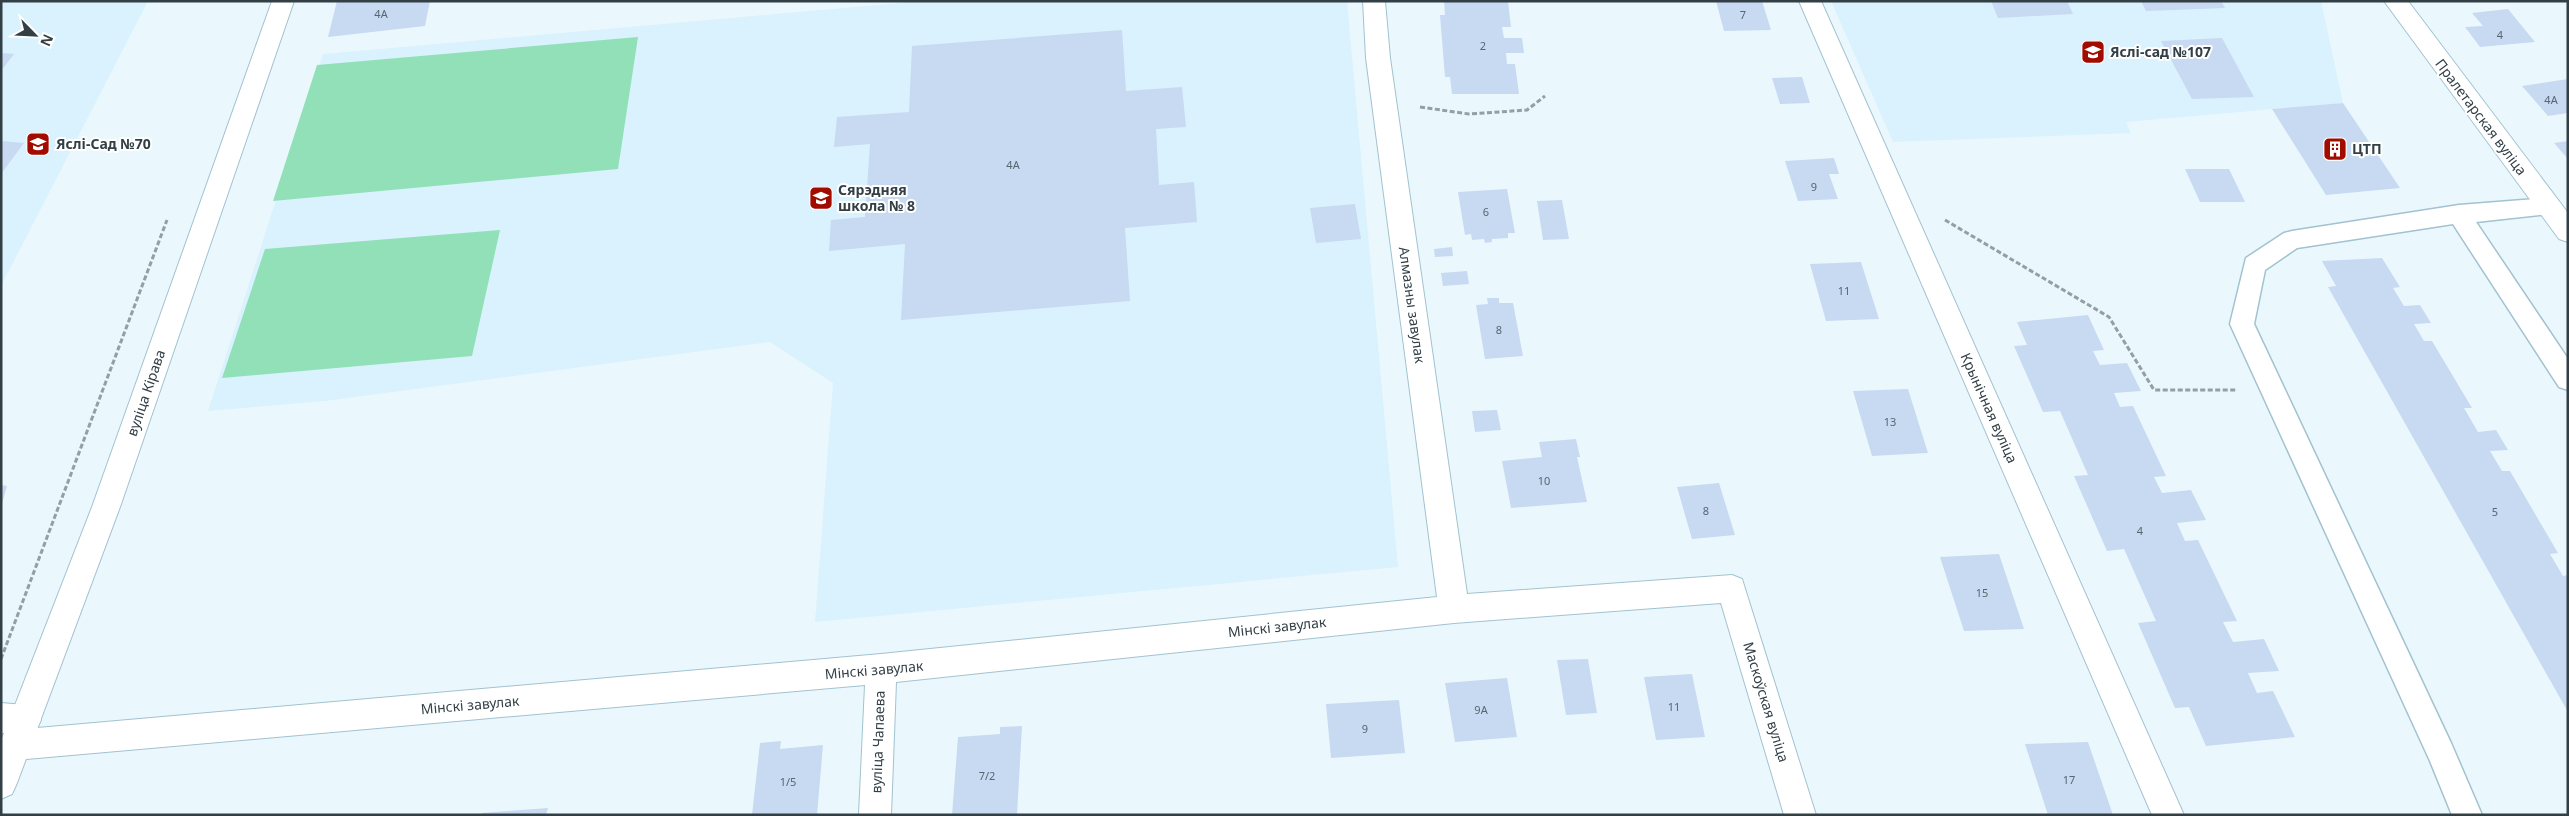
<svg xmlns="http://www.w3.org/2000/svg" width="2569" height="816" font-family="'Noto Sans',sans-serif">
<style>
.built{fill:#d9f2fd}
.green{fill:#91e0b7}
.building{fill:#c8d9f2}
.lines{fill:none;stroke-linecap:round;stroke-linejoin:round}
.service-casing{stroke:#a2c2d0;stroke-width:3}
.minor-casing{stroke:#a2c2d0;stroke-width:2}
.tertiary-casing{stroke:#a2c2d0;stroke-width:2}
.path{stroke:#929fa5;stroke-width:3;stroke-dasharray:5 2.5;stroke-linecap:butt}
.service{fill:#fff;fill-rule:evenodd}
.minor{fill:#fff;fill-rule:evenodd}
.tertiary{fill:#fff;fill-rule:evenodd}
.labels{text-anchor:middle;stroke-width:4;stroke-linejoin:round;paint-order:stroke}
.number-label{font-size:11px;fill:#586670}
.poi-label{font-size:14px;font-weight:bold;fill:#323f45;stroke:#fff;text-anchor:start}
.street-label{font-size:14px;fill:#323f45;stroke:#fff}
</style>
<rect width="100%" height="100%" fill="#eaf8fd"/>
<path class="built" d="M 1,1 L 148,1 L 1,286 Z
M 922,1 L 1347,1 L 1398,567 L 815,622 L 833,383 L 770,342 L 325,401 L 208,411 L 323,54 Z
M 1831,1 L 2321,1 L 2343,103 L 2126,122 L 2131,133 L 1893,142 Z"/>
<path class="green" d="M 638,37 L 618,169 L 273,201 L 317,65 Z
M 500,230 L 472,356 L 222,378 L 265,249 Z"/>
<path class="building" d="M 337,1 L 430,1 L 425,26 L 328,37 Z
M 1444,1 L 1508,1 L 1511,27 L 1502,27 L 1504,38 L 1522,38 L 1524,53 L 1506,53 L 1507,64 L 1515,64 L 1519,94 L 1452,94 L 1450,77 L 1445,77 L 1440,15 L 1445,15 Z
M 1716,1 L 1762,1 L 1771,30 L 1724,31 Z
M 1991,1 L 2067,1 L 2073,14 L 1998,18 Z
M 2141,1 L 2221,1 L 2225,8 L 2146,11 Z
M 2508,9 L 2535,42 L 2480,47 L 2465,27 L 2483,26 L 2472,13 Z
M 1122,30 L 1126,91 L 1182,87 L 1186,127 L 1156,129 L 1159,185 L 1194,182 L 1197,222 L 1125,228 L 1130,301 L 901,320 L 905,244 L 829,251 L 831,220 L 865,217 L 870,144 L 834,147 L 837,117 L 909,112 L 912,46 Z
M 2222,38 L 2254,97 L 2192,99 L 2161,41 Z
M 1,53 L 14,54 L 1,71 Z
M 1802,77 L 1810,103 L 1780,104 L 1772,78 Z
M 2568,79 L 2568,113 L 2548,116 L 2522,86 Z
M 2343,103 L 2400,188 L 2326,195 L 2272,109 Z
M 1,141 L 24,143 L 1,174 Z
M 2568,141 L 2568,159 L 2554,143 Z
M 1834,158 L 1839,174 L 1829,174 L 1838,199 L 1798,201 L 1785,161 Z
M 2185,169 L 2229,169 L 2245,202 L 2200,202 Z
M 1507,189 L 1515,233 L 1508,233 L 1508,238 L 1492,239 L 1492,242 L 1485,243 L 1484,239 L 1472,240 L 1471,234 L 1465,235 L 1458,192 Z
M 1562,200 L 1569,239 L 1543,240 L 1537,201 Z
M 1355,204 L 1361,239 L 1316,243 L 1310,208 Z
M 1452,247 L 1453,256 L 1435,257 L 1434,249 Z
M 2382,258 L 2400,287 L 2393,288 L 2404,306 L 2420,305 L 2431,323 L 2414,324 L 2424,341 L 2432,341 L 2472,408 L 2464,408 L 2478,432 L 2496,430 L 2508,450 L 2490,451 L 2502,471 L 2510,471 L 2558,553 L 2550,554 L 2563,576 L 2568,575 L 2568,712 L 2328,287 L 2336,286 L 2322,261 Z
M 1861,262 L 1879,319 L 1826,321 L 1810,264 Z
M 1467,271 L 1469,284 L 1443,286 L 1441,273 Z
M 1487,298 L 1499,298 L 1499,303 L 1513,303 L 1523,356 L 1485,359 L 1476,305 L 1488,304 Z
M 2088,315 L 2104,350 L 2093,351 L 2100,365 L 2127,363 L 2141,391 L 2114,393 L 2120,407 L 2133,406 L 2166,476 L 2154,477 L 2162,493 L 2191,490 L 2206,520 L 2177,523 L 2185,541 L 2198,540 L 2237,621 L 2223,622 L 2233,642 L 2264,639 L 2279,671 L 2248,673 L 2257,693 L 2273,691 L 2295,737 L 2206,746 L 2189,707 L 2175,708 L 2138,623 L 2156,621 L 2124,549 L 2107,551 L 2074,476 L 2088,475 L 2060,411 L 2043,412 L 2014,346 L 2027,345 L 2017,322 Z
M 1908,389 L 1928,453 L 1872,456 L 1853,391 Z
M 1497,410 L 1501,430 L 1475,432 L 1472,411 Z
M 1576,439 L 1580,457 L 1577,457 L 1587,502 L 1511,508 L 1502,461 L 1542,457 L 1539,442 Z
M 1719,483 L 1735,535 L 1692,539 L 1677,487 Z
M 1,485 L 7,486 L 1,507 Z
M 1999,554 L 2024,629 L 1964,631 L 1940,557 Z
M 1588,659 L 1597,713 L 1566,715 L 1557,660 Z
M 1692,674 L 1705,737 L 1656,740 L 1644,677 Z
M 1507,678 L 1517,737 L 1455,742 L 1445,683 Z
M 1399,700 L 1405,753 L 1331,758 L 1326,704 Z
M 1022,726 L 1017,815 L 952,815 L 958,737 L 1000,734 L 1000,727 Z
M 781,741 L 780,749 L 823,745 L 817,815 L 752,815 L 760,743 Z
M 2088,742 L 2113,815 L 2048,815 L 2025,744 Z
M 548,808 L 546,815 L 482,815 L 481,813 Z"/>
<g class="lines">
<g class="service-casing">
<path id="service" d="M 2549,198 L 2557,201 L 2560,207 L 2557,213 L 2476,222 L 2568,359 L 2568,390 L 2559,387 L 2453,224 L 2297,248 L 2265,270 L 2254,324 L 2451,743 L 2482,815 L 2452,815 L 2430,761 L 2230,324 L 2246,258 L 2284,233 L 2292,231 L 2459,205 Z"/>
</g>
<g class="minor-casing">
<path id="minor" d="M 1363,1 L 1385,1 L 1390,58 L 1467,594 L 1732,575 L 1742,579 L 1816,815 L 1784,815 L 1721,603 L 1454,623 L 896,682 L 891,815 L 859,815 L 865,685 L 15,760 L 4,756 L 1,740 L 5,733 L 1,733 L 1,703 L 25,705 L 36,709 L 41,720 L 37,728 L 881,654 L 1437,597 L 1366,58 Z
M 1799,1 L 1821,1 L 2184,815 L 2152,815 Z
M 2384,1 L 2408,1 L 2568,213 L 2568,242 L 2559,239 Z"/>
</g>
<g class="tertiary-casing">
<path id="tertiary" d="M 272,1 L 294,1 L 120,507 L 17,783 L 12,794 L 1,799 L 1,741 L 92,507 Z"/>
</g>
<path class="path" d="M 1420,107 L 1469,114 L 1527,110 L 1545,96
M 1945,220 L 2109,317 L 2154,390 L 2236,390
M 1,659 L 167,220"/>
<use href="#service" class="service"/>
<use href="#minor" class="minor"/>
<use href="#tertiary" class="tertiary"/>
</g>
<defs>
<g id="school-square" transform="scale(1.25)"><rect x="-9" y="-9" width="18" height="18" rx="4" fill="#a20c00" stroke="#fff"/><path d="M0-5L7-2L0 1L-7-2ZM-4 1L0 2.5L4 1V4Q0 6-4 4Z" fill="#fff"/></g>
<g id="building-square" transform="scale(1.25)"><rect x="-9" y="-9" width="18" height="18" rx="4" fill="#a20c00" stroke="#fff"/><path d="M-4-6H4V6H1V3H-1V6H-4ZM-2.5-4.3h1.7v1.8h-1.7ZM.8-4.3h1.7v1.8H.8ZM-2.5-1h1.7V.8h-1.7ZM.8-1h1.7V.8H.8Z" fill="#fff"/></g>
</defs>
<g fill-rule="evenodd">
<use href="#school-square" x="2093" y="52"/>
<use href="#school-square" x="38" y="144"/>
<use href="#building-square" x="2335" y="149"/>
<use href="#school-square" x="821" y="198"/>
</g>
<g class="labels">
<g class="number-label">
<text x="381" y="18">4А</text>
<text x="1743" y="19">7</text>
<text x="2500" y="39">4</text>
<text x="1483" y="50">2</text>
<text x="2551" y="104">4А</text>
<text x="1013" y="169">4А</text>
<text x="1814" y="191">9</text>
<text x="1486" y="216">6</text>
<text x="1844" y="295">11</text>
<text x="1499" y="334">8</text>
<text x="1890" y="426">13</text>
<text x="1544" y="485">10</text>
<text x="1706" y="515">8</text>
<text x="2495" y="516">5</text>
<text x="2140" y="535">4</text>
<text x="1982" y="597">15</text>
<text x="1674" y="711">11</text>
<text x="1481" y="714">9А</text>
<text x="1365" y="733">9</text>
<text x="987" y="780">7/2</text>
<text x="2069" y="784">17</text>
<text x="788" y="786">1/5</text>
</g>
<g class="poi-label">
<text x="2110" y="57">Яслі-сад №107</text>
<text x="56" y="149">Яслі-Сад №70</text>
<text x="2352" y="154">ЦТП</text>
<text x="838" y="195">Сярэдняя<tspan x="838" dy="16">школа № 8</tspan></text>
</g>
<g class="street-label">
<text transform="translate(2481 117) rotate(53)" y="5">Пралетарская вуліца</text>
<text transform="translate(1412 305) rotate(82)" y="5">Алмазны завулак</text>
<text transform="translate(146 393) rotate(-71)" y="5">вуліца Кірава</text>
<text transform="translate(1989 408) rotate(66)" y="5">Крынічная вуліца</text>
<text transform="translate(1277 627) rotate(-6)" y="5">Мінскі завулак</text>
<text transform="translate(874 670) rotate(-5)" y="5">Мінскі завулак</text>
<text transform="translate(1766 702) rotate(73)" y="5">Маскоўская вуліца</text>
<text transform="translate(470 705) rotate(-5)" y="5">Мінскі завулак</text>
<text transform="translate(878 742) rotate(-88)" y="5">вуліца Чапаева</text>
</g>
</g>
<rect width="2569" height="816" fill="none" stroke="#323f45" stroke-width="5"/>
<g transform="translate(35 35) rotate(114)" stroke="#ffffff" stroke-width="4" paint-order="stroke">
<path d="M0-4L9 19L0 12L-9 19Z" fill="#323f45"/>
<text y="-8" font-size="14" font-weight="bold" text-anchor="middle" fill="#323f45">N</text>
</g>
</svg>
